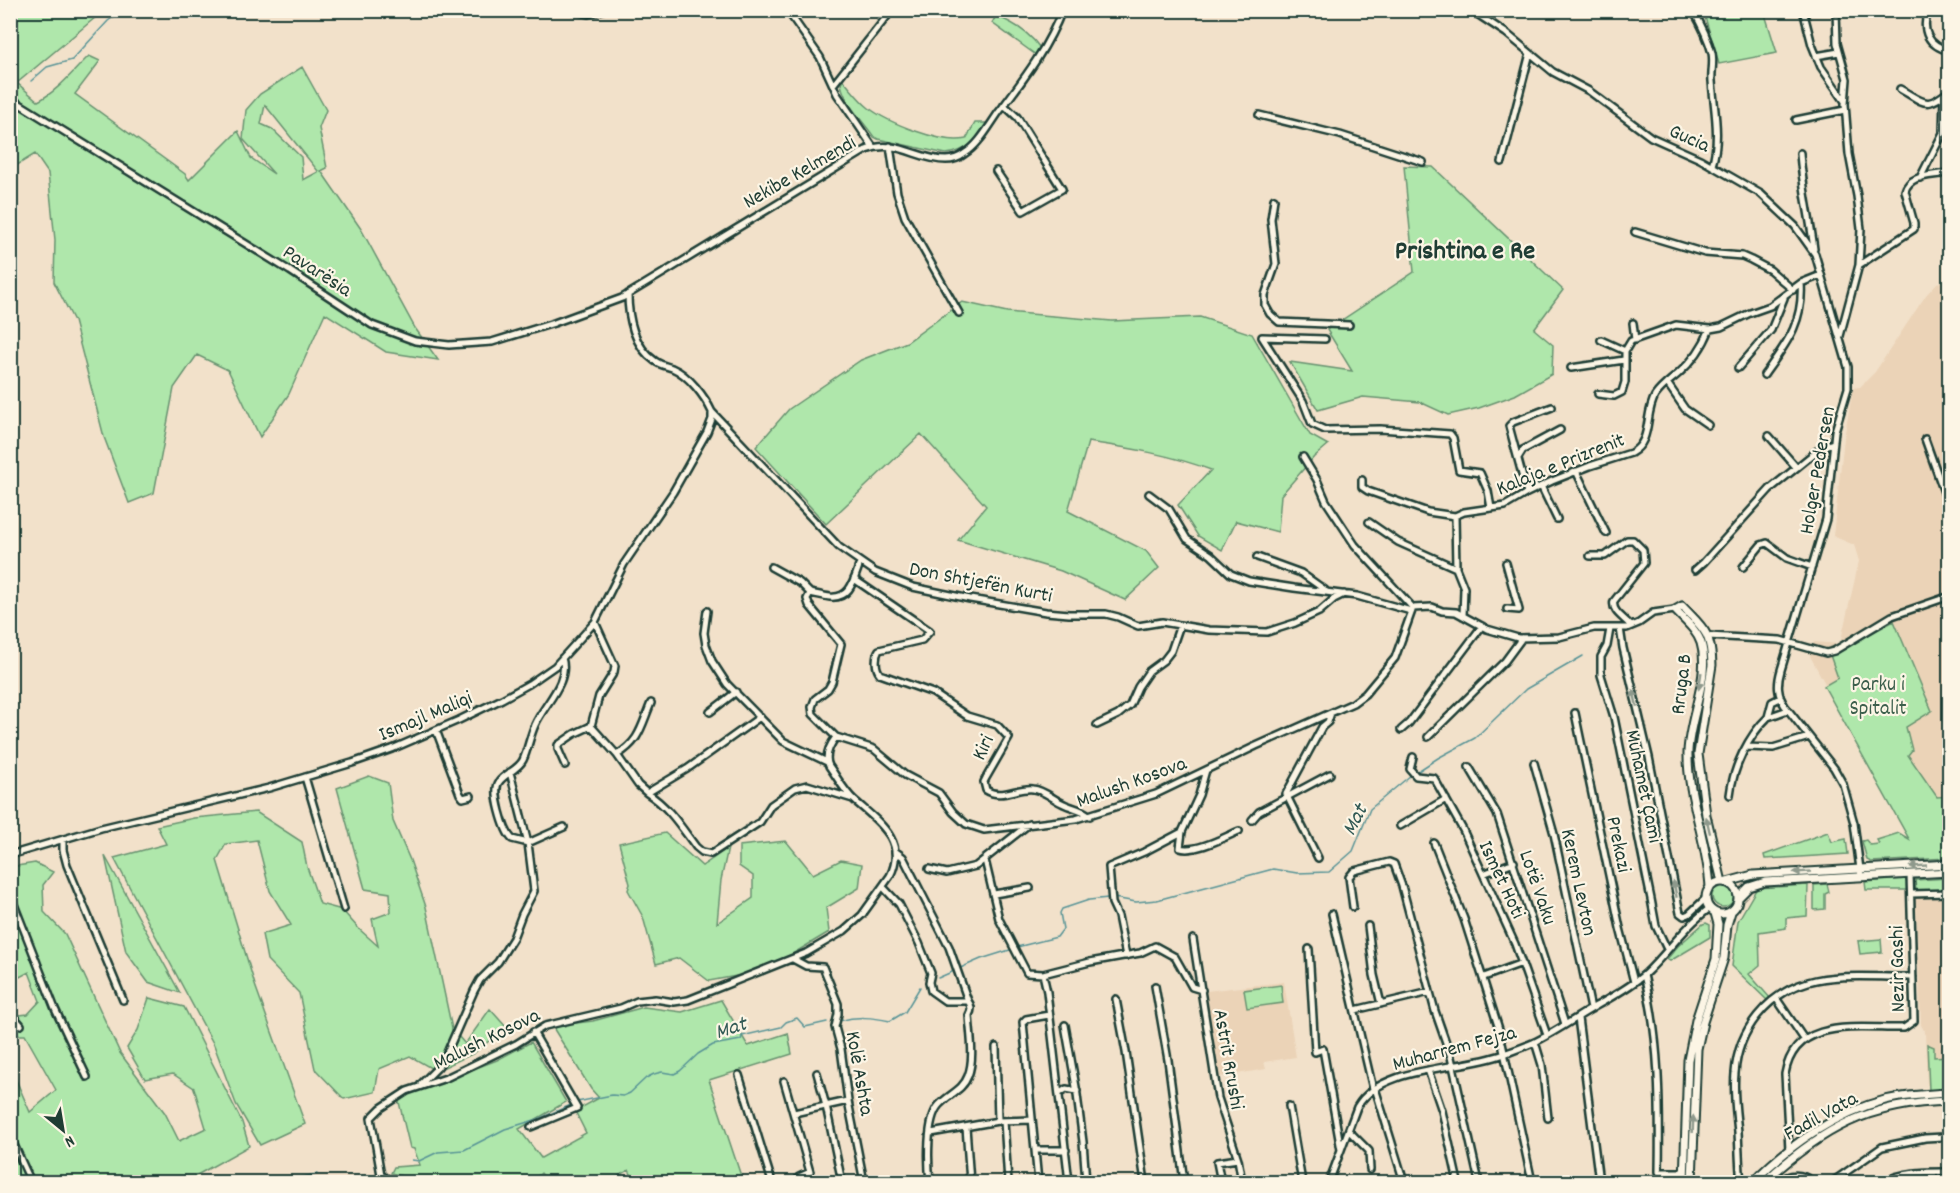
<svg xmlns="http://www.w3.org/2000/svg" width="1960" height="1193" font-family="Dekko,sans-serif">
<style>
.built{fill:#ebd3b7}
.green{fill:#afe7ab;stroke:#679270;stroke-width:1.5;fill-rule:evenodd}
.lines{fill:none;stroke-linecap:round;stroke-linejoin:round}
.stream{stroke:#579396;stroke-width:1.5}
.minor-casing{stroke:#1f3d34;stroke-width:10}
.major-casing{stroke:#1f3d34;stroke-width:11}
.minor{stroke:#fcf5e5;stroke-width:5}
.major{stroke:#fcf5e5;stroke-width:7}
.oneway{fill:#8e998c}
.labels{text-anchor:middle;stroke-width:4.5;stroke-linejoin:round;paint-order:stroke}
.street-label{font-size:21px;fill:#1f3d34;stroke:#fcf5e5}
.park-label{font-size:21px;fill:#3c5f4c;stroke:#fcf5e5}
.water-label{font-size:22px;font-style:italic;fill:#325a55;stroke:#fcf5e5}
.district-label{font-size:27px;font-weight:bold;fill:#1f3d34;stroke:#fcf5e5}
</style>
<rect width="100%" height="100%" fill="#f2e1ca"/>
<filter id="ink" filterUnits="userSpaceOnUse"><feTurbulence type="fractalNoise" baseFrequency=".0167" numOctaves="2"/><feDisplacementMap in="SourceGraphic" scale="12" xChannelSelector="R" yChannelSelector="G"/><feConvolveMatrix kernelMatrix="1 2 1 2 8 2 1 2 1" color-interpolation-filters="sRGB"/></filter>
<g filter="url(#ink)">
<path class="built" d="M 1949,279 L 1949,840 L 1910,840 L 1810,656 L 1814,642 L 1840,644 L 1859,561 L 1854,545 L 1833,536 L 1844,438 L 1853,388 L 1860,387 L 1875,372 L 1926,295 L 1937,283 Z
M 1949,878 L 1949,1085 L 1927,1085 L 1925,1032 L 1921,1025 L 1915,880 Z
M 1284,982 L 1296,1057 L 1264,1062 L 1266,1069 L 1220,1077 L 1206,991 Z"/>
<path class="green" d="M 11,11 L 100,11 L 102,12 L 17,83 L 38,101 C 58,91 73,71 89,56 L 100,61 L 75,94 L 185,174 L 189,180 L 238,131 L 251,158 L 274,174 L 243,139 L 246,110 L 260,94 L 302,67 L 326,110 L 319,128 L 327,168 L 321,171 L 361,229 L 415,328 L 438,360 L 386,352 L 325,313 L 289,394 L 260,437 L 228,370 L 197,355 L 174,388 L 154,493 L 129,503 L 104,437 L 74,321 L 54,282 L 55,240 L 48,173 L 35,154 L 11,169 L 11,85 L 15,83 L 11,82 ZM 265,105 L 318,171 L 318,172 L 303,180 L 301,157 L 272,129 L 261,124 Z
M 1701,11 L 1764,11 L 1777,53 L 1719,64 L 1705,17 Z
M 996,16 C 1014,23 1029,32 1040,48 L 1036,55 L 992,23 Z
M 843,80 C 851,89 859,100 869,108 C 887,122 943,145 966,139 L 975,123 L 989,123 C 977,139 967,152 946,154 L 878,139 L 874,137 C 863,121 845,104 841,84 Z
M 1404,166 L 1433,167 L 1563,290 L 1534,329 L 1553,345 L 1552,374 L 1515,395 L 1479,408 L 1448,415 L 1420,402 L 1363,397 L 1318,410 L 1290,362 L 1352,371 L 1327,330 L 1414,272 Z
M 962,302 L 1007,312 L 1112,321 L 1200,317 L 1252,334 L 1310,435 L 1328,445 L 1314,457 L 1281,495 L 1278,532 L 1236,521 L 1222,550 L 1198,536 L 1178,505 L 1211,470 C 1171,455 1131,448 1088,442 L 1068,511 L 1146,551 L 1159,568 L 1125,600 L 1061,571 L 958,540 L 986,506 L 921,434 L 826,524 L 756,447 L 789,409 L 861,360 L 907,342 Z
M 1894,621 L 1932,711 L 1906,727 L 1912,750 L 1908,755 L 1937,797 L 1949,796 L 1949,858 L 1871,862 L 1867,860 L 1862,841 L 1866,840 L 1870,845 L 1879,844 L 1877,840 L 1899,833 L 1909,839 L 1824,686 L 1838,678 L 1830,655 Z
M 369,776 L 388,783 L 393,821 L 410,860 L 426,907 L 452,1029 L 465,1044 L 490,1009 L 506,1027 L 474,1053 L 436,1071 L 410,1056 L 379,1069 L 375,1092 L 344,1099 L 315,1069 L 299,993 L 267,960 L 262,934 L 291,925 L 270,891 L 257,840 L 226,844 L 217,860 L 255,985 L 305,1124 L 260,1145 L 236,1104 L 214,1045 L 114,858 L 166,844 L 157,826 L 194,818 L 256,812 L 302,842 L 307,867 L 320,904 L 342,910 L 359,929 L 378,946 L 372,919 L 391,912 L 390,893 L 365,889 L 337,788 Z
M 1828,832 L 1832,842 L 1846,839 L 1848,854 L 1765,859 L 1764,855 Z
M 665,833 L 702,866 L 728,848 L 721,880 L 717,923 L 753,898 L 753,876 L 739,866 L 739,846 L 786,841 L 813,874 L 841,860 L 862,864 L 859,888 L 826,908 L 829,932 L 789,956 L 742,975 L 709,981 L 679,958 L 656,964 L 643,917 L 628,890 L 630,884 L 619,843 Z
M 105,856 L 180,993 L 148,982 L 126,952 Z
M 35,863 L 53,872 L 43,885 L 44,912 L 65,934 L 120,1053 L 165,1113 L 179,1141 L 206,1128 L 194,1088 L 173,1074 L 145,1079 L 127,1048 L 138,1030 L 149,998 L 184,1007 L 242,1122 L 249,1146 L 197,1175 L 188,1182 L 11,1182 L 10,1066 L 30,1112 L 56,1090 L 25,1035 L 11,1035 L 11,1016 L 28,1014 L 40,1001 L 29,972 L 10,982 L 11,867 Z
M 1949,878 L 1949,891 L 1916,892 L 1915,880 Z
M 1906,879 L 1908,890 L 1866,890 L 1865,882 Z
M 1827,884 L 1829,892 L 1825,894 L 1825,909 L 1814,910 L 1814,885 Z
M 1808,885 L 1807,916 L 1786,918 L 1786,928 L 1759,932 L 1760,965 L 1749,974 L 1771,999 L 1768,1001 L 1732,966 L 1738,921 L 1757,888 Z
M1712 896a11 11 0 1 1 22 0a11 11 0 1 1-22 0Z
M 1706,923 L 1710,925 L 1710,937 L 1670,961 L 1667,959 L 1678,946 L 1703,924 Z
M 1881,939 L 1882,952 L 1860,954 L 1858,941 Z
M 1281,985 L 1283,1003 L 1247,1008 L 1244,990 Z
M 721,1000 L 748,1046 L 788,1033 L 792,1054 L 709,1080 L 743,1182 L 635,1182 L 629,1170 L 608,1182 L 548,1182 L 541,1173 L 531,1182 C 484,1182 436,1187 391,1173 L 394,1167 L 420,1165 L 414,1149 L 410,1148 L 398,1098 L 497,1060 L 531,1042 L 566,1102 L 519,1129 L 541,1158 L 586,1133 L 575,1111 L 599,1098 L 591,1089 L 552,1026 L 593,1021 L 644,1007 L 682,1012 Z
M 1927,1044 L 1934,1047 L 1934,1057 L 1949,1056 L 1949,1089 L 1929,1090 Z"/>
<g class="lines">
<path class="stream" d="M 31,81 L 47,67 L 72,60 L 108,21 L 123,10
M 1415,773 L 1438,758 L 1475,738 L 1526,689 L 1583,656
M 1114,898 L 1136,902 L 1157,900 L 1273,869 L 1297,873 L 1329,872 L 1353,851 L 1370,809 L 1411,775
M 1017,947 L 1057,937 L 1063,929 L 1060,913 L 1062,909 L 1089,900 L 1108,898
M 958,969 L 981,959 L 1013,949
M 938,978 L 954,971
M 839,1021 C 857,1016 872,1017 890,1021 L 905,1012 L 920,987
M 577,1102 L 612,1095 L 623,1096 L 630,1093 L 646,1078 L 654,1074 L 662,1072 L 674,1074 L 680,1071 L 698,1054 L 713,1045 L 741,1040 L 742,1036 L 781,1027 L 786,1022 L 797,1018 L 805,1027 L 827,1022
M 412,1160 L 419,1161 L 438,1152 L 464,1150 L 505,1129 L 538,1119 L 571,1105
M 288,1182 L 298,1178 L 317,1174"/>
<g class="minor-casing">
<path id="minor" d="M 571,10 L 588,14 L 602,10
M 787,10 L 820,57 L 837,94 L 873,147
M 1471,10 L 1506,33 L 1553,72 L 1589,91 L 1651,137 L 1700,159 L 1761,194 L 1795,226 L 1815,254 L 1848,367 L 1848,388 L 1835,431 L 1826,519 L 1781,670 C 1777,684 1777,694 1785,706 L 1834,768 L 1843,784 L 1854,823 L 1861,877
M 1693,10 C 1701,24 1708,38 1712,53 C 1714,63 1711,72 1712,81 C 1714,109 1721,138 1712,165
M 1803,10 L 1812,45 L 1821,67 L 1844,100
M 1836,10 L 1837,43 L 1847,79 L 1845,104 L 1849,154 L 1857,196 L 1861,229 L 1859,265 L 1840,336
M 1928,10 C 1921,31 1928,46 1950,51
M 1816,56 L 1839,52
M 833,85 L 892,10
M 1900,89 C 1925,103 1926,110 1950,90
M 10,98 L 290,271 L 372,325 L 415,341 L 449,345 L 492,342 L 554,323 L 622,298 L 866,150 C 897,138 917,160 946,160 C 952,160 959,158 964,154 C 979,145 989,126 999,112 C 1023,80 1048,48 1062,10
M 1259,115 L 1340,135 L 1423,162
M 1796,120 L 1845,110
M 890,146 L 897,193 L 905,217 L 959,313
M 1800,153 C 1802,185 1810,217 1814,249
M 1502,162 L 1530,53
M 996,171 L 1023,211 L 1062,189 L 1017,117 L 1004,105
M 1920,178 L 1943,133 L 1944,95
M 1274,199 L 1271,219 L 1276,264 L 1265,295 L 1265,305 L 1270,314 L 1279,322 L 1349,325
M 1635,232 L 1705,253 L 1742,256 L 1751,260 L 1770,270 L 1793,290
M 1859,265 L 1914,229 L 1914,223 L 1905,191 C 1910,173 1934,177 1950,172
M 628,294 C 628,318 634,347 655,361 C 660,365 666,366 672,368 C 689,375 705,397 712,412 L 839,547 L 875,572 L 913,587 L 970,599 L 1046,612 L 1069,614 L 1106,614 L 1118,617 L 1138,626 L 1162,622 L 1209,630 L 1267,632 L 1295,623 L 1319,612 L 1334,599 L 1344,594
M 1633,323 L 1635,340
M 1325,339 L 1262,337 L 1303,401 L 1312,424 L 1325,430 L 1380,429 L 1450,434 L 1453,438 L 1459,470 L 1480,473 L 1488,491 L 1491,508
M 1601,340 L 1625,351
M 1571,368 L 1624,360
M 1738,368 L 1771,330 L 1784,298
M 1764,375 C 1786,344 1804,323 1801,283
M 1667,383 L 1685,409 L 1708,425
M 1598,394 L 1614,396 L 1622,392 L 1625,382 L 1625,351 L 1631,341 L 1676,325 L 1710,329 L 1721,327 L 1750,313 L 1770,306 L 1801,283 L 1821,275
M 1769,436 L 1796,467
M 1925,439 L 1950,509
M 1303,457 L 1317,480 L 1326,501 L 1355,545 L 1413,608
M 1518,458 L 1523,450 L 1560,430
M 1576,471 L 1606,533
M 1362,480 L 1362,487 L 1368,491 L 1428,512 L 1455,516 L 1464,512 L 1505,506 L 1527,493 L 1552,481 L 1590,466 L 1631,453 C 1653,441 1644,415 1655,396 C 1661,387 1670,381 1678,374 C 1693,361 1703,347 1710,329
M 1541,486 L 1557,519
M 1527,493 L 1509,426 L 1513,422 L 1552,407
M 1149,494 L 1169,509 L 1187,539 L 1211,555 L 1231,574 L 1249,581 L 1294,588 L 1357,596 L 1411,611
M 1455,516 L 1456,568 L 1464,588 L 1463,616
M 1369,522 L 1398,542 L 1456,568
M 1590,556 L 1605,556 L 1627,540 L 1633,540 L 1643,550 L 1644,563 L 1614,601 C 1611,611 1624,618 1630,625
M 1257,557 L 1301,573 L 1325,590
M 1506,563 L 1519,610 L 1507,609
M 771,567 L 800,583 L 810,593 C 816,594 823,596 830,597 C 851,599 854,579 860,563
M 1743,567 L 1761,545 L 1767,543 L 1787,558 L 1812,567
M 1695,570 L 1704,562 L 1770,489 L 1822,447 L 1833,443
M 854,579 L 930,631 L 922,640 L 879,650 C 875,656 875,668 880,674 L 933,693 L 967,716 L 997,725 L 1009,738 L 986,778 L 984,782 L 986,790 C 1001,800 1017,787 1033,789 C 1044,790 1054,800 1064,804 C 1072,808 1083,809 1090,816
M 810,593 L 807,599 L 809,605 L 841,644 L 832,682 L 828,689 L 815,699 L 812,707 L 813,714 L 836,737 L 874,749 L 905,775 L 939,793 L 953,812 L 966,824 L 984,830 L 1076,819 L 1156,794 L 1256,746 L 1353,703 L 1365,694 L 1395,658 L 1413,608
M 1413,608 L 1432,607 L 1442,611 L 1456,612 L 1487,629 L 1518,638 L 1559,637 L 1594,628 L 1627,628 L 1639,623 L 1653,613 L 1675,610
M 707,611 L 704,633 L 706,645 L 712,661 L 727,684 L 783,741 L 827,762
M 595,622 L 615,666 L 614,672 L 599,696 L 591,726 L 617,755 L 638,785 L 647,793 L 687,769 L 760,717
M 1620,628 L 1623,648 L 1649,757 L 1680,913 L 1684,916 L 1689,914 L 1706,898
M 1610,629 L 1607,646 L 1601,657 L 1601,675 L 1614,717 L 1651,899 L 1656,926 L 1667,949
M 1708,636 L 1780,640 L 1826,653 L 1834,651 L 1892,616 L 1950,596
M 562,658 C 570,682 544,704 535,725 C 530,736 528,749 523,760 C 518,770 505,773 499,782 C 492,791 504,831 512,839 L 528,843 L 564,827
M 1780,698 L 1772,702 L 1768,717 L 1788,710
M 710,712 L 736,692
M 1575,713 L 1620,928 L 1634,982
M 1097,725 L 1118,715 L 1130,705 L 1138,687 L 1149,671 L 1164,660 L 1171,651 L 1180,625
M 436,730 L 460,794 L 463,798 L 471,796
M 1401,730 L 1409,723 L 1482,626
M 1428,737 L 1505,661 L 1522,638
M 1747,747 L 1773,748 L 1809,737
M 617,755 C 640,741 641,727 651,703
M 1413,757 L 1410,769 L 1416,776 L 1434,778 L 1463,830 L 1515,944 L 1547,1035
M 1534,763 L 1554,834 L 1591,1009
M 565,765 L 558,749 L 558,745 L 574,734 L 591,726
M 1469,767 L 1497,814 L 1565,1024
M 305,777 L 344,909
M 647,793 C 669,807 681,827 696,847 L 702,852 L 711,854 L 760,822 L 771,805 L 795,788 L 807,785 L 853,799
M 1730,795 C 1733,768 1748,736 1768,717
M 1252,820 L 1259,812 L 1330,774
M 1400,826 L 1446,799
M 1182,832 L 1180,848 C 1195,853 1225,837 1239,831
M 63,839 L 63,850 L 67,865 L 123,1000
M 1434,843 L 1464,919 L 1499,1029 L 1532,1182
M 895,851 L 903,857 L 949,947 L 968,1001
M 10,855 L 101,828 L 269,788 L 352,763 L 392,749 L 459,720 L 502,699 L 529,684 L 555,666 L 595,622 L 624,564 L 673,492 L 707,432 L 712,419 L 712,412
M 1318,858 L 1286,794 L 1322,727 L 1328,722 L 1331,713
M 985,860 L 999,919 L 1027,973 L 1043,974 L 1090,962 L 1140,953 L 1155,946 L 1175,957 L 1192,987 L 1202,990
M 929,869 L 947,873 L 976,866 L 1029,824
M 1483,874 L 1514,862
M 883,887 L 899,904 L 919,943 L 931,973 L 929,982 L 931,991 L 945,1001 L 968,1001 C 972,1006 972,1010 969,1015 C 970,1034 975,1058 968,1076 C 963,1090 949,1094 939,1105 C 926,1119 928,1164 930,1182
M 10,894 L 55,1009 L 87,1077
M 994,894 L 1030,888
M 1911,894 L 1950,893
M 1353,907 L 1349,877 L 1354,871 L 1389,862 L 1394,864 L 1402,886 L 1435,1011 L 1451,1057 L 1479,1182
M 1332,914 L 1373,1089
M 1368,926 L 1374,975 L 1381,1004
M 1193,939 L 1218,1098 L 1238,1159 L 1242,1182
M 1309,949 L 1315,1052 L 1323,1049 L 1341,1150
M 1126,956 L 1118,916 L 1112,903 L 1109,867 L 1144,852 L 1182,832 L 1199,795 L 1206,770
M 793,959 L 806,966 L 823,967 L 838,1004 L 838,1014 L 835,1027 L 841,1049 L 848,1101 L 864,1182
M 1043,974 L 1047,992 L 1069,1182
M 1644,975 C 1660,1039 1660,1106 1659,1172 L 1684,1172
M 1484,977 L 1522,963
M 1155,986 L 1168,1060 L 1184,1182
M 1776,998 L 1804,1039
M 1116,999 L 1126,1052 L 1145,1182
M 1355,1010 L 1430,992
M 10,1012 L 21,1025
M 1578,1018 L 1599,1182
M 1065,1025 L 1076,1087 L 1083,1142 L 1086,1182
M 1535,1042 L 1542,1065 L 1548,1118
M 996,1047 L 998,1121
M 1428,1070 L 1442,1111 L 1458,1182
M 817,1073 L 826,1106 L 842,1182
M 739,1075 L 772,1182
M 784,1081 L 810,1172 L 799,1177 L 797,1182
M 421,1084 L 438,1067 L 446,1055 L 474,991 L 480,980 L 498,962 L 513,938 L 522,914 L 534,891 L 528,843 L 510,772
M 1375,1088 L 1404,1182
M 1060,1093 L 1066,1089 L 1077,1091
M 1289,1106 L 1302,1182
M 794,1113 L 848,1101
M 1004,1121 L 1008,1182
M 531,1127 L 577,1108 L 533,1032
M 966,1127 L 970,1182
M 1349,1131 L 1369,1151 L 1370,1170
M 931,1133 L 998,1121 L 1032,1120
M 10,1136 L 31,1182
M 1035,1150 L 1066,1150
M 1789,1150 L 1785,1074 C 1795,1016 1860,1029 1904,1028 L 1914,1021 L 1910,874
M 393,1182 L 381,1175 L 371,1118 L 381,1108 L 407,1091 L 446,1078 L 516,1044 L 545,1026 L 621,1008 L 637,1001 L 655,999 L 674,1002 L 688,1000 L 806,953 L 844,931 L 862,915 L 890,876 C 908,840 877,821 854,800 C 844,791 837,777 829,766 C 824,756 830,745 836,737
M 1038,1182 L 1023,1022 L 1026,1019 L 1049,1015
M 1221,1182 L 1217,1162 L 1238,1159
M 1329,1182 L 1357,1107 C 1382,1064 1461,1071 1504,1054 C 1515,1050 1527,1046 1537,1041 C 1558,1030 1577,1017 1596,1006 C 1613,996 1632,986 1646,973 C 1668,952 1685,926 1710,908
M 1741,1182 C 1739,1166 1739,1149 1738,1132 C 1736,1112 1733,1093 1735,1073 C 1738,1030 1767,994 1808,982 C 1839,973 1880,978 1913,977
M 1779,1182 C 1789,1173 1802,1173 1813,1182
M 1832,1182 L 1882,1147 L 1925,1138 L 1943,1137
M 1884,1182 C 1903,1171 1928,1172 1950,1172"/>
</g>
<g class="major-casing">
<path id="major" d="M1706 898a16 16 0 1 1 32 0a16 16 0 1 1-32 0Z
M 1727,882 L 1753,875 L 1950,864
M 1710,888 C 1708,842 1687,798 1688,752 C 1689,718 1711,675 1701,643 C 1697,630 1684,620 1675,610 L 1682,606 C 1704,629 1711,632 1712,665 L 1698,754 L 1706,815 L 1722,882
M 1739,897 L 1749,887 L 1765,882 L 1950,872
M 1684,1182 L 1688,1060 L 1696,1020 L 1716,959 L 1718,924 L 1715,913
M 1692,1182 L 1697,1049 L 1703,1022 L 1724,958 L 1727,925 L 1731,912
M 1753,1182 C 1788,1146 1835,1113 1885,1100 C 1906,1095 1928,1094 1950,1093
M 1764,1182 C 1823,1128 1868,1103 1950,1101"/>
</g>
<use href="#minor" class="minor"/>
<use href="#major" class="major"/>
</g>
<defs><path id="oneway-solid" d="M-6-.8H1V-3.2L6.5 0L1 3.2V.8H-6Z" transform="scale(1.5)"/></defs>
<g class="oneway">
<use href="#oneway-solid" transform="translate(1700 681) rotate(99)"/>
<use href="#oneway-solid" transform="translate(1635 698) rotate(-103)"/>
<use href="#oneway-solid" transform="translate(1708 825) rotate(-103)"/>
<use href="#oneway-solid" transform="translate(1918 866) rotate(177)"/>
<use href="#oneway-solid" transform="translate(1802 872) rotate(177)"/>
<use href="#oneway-solid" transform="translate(1675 889) rotate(-101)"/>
<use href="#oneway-solid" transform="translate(1693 1124) rotate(-88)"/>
</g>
</g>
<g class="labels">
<g class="street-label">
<text transform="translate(1690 137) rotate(24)" y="7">Gucia</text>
<text transform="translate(799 171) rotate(-30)" y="7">Nekibe Kelmendi</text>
<text transform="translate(318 270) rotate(33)" y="7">Pavarësia</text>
<text transform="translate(1560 463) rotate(-22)" y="7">Kalaja e Prizrenit</text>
<text transform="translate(1816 470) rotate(-80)" y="7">Holger Pedersen</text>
<text transform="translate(981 581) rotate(11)" y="7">Don Shtjefën Kurti</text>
<text transform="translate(1680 684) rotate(-83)" y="7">Rruga B</text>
<text transform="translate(425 715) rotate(-23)" y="7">Ismajl Maliqi</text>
<text transform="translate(982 747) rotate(-65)" y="7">Kiri</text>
<text transform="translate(1131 781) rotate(-20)" y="7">Malush Kosova</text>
<text transform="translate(1645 786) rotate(78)" y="7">Muhamet Çami</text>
<text transform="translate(1620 844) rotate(78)" y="7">Prekazi</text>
<text transform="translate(1503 879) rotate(65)" y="7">Ismet Hoti</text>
<text transform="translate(1580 882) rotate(78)" y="7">Kerem Levton</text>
<text transform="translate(1539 887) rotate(71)" y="7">Lotë Vaku</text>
<text transform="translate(1896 969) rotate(-91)" y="7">Nezir Gashi</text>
<text transform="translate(486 1038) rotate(-26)" y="7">Malush Kosova</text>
<text transform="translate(1454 1047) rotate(-15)" y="7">Muharrem Fejza</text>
<text transform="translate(1230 1059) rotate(80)" y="7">Astrit Rrushi</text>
<text transform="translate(861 1073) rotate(80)" y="7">Kolë Ashta</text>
<text transform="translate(1820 1115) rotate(-29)" y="7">Fadil Vata</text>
</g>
<g class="park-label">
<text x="1878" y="690">Parku i<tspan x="1878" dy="24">Spitalit</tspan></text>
</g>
<g class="water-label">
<text transform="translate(1353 819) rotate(-63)" y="8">Mat</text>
<text transform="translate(730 1026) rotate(-18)" y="8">Mat</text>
</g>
<g class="district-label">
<text x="1465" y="258">Prishtina e Re</text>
</g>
</g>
<rect width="1960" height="1193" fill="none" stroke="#fcf5e5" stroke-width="36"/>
<rect x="18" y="18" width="1924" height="1157" fill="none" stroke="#1f3d34" stroke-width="2" filter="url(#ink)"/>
<g transform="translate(63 1130) rotate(150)" stroke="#fcf5e5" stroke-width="4.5" paint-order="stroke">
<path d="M0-4.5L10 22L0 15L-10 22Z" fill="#1f3d34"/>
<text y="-9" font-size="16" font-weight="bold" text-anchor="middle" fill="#1f3d34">N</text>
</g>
</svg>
